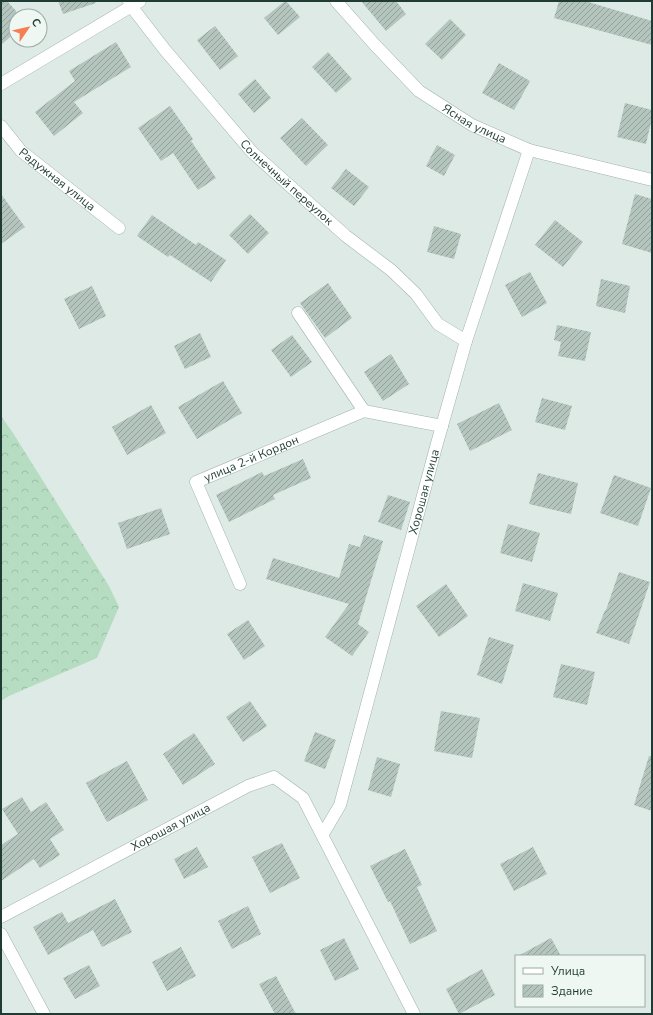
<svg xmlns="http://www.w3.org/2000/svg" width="653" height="1015" font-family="'Nunito Sans',sans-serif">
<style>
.forest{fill:url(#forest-crowns)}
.building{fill:url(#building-hatch)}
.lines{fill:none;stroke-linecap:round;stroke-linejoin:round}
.minor-casing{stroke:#a1b2ac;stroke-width:13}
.minor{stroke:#fff;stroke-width:12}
.labels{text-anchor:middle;stroke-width:4;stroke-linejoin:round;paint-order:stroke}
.street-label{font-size:12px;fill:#1f3b34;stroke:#eff7f3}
</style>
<defs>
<pattern id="forest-crowns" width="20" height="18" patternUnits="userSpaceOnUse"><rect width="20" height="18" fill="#b6ddc2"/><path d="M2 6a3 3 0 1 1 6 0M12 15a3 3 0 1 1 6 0" fill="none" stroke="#9cbfa7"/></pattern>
<pattern id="building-hatch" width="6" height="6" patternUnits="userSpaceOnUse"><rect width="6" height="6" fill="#b4c5be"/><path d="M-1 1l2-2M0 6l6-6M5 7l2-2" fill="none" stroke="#92a19b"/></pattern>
</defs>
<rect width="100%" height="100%" fill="#deeae5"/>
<path class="forest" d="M 1,416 L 13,433 L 109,586 L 119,607 L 97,658 L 9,696 L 1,701 Z"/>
<path class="building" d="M 1,1 L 7,1 L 16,11 L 16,32 L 1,45 Z
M 58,1 L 95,1 L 96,3 L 63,14 Z
M 285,1 L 286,1 L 300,17 L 278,35 L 264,18 Z
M 361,1 L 396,1 L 406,14 L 386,31 Z
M 559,1 L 585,1 L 652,21 L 652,45 L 554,18 Z
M 450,19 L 466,35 L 442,60 L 425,44 Z
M 215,26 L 238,56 L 220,70 L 197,40 Z
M 116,42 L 131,67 L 74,102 L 83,113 L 54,136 L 35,112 L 75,81 L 69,71 Z
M 328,52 L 352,79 L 336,93 L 312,67 Z
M 499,63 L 530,81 L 514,110 L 482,93 Z
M 255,79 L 271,98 L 254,113 L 238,94 Z
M 625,103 L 652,110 L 652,118 L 646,144 L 617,137 Z
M 170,106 L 193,139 L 191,141 L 216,178 L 198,190 L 173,153 L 161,161 L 138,128 Z
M 302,118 L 328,145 L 306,166 L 280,138 Z
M 437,145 L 455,155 L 444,176 L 426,166 Z
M 346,169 L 369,187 L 354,206 L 331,188 Z
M 1,194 L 25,227 L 1,244 Z
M 635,194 L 652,199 L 652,253 L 622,244 Z
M 250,214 L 269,233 L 248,254 L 229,235 Z
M 152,215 L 196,245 L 198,242 L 226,260 L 211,282 L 170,255 L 168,257 L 137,236 Z
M 555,220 L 583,242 L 563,267 L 535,245 Z
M 434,226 L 461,234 L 454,259 L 427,252 Z
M 530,272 L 547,303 L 522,317 L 505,285 Z
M 601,279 L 630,286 L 625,313 L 596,306 Z
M 328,283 L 352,318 L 325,338 L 300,303 Z
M 92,286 L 106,316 L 79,329 L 64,299 Z
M 557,325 L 591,332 L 585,361 L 558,356 L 561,342 L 554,340 Z
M 200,333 L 211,357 L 185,369 L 174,346 Z
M 292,335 L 312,362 L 291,377 L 271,350 Z
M 391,354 L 409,384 L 383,401 L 364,372 Z
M 223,381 L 242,413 L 197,439 L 178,407 Z
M 542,398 L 572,406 L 565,430 L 535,422 Z
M 499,403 L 512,430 L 470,451 L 457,424 Z
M 151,405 L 166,433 L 127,455 L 112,427 Z
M 303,459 L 311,478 L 273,495 L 275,499 L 229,522 L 216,495 L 262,472 L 264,476 Z
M 538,473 L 578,483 L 571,514 L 529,504 Z
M 614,475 L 651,488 L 638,526 L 600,513 Z
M 388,495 L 410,502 L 401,530 L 378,522 Z
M 161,508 L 170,534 L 127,549 L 118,523 Z
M 508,524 L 540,533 L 532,562 L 500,553 Z
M 364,535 L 383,541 L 358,624 L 369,632 L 352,656 L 325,637 L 349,604 L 266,579 L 273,558 L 339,578 L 349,544 L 360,547 Z
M 619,572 L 650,582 L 629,644 L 596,633 L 605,610 L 606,610 Z
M 523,583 L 558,593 L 550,621 L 515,611 Z
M 446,584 L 468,616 L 439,637 L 416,606 Z
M 248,620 L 265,646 L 244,660 L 227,634 Z
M 489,637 L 514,645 L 502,684 L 477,675 Z
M 561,664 L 595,672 L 587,705 L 553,697 Z
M 250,701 L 267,726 L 243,742 L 226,717 Z
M 441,711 L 480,718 L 472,758 L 434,751 Z
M 315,732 L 336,740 L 325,769 L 304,761 Z
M 194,733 L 215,764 L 183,785 L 163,754 Z
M 649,756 L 652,756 L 652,811 L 634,805 Z
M 377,757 L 400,764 L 391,797 L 368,790 Z
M 127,761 L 148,800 L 107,822 L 86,783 Z
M 22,797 L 31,812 L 46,802 L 64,830 L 50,839 L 60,855 L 40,868 L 34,859 L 1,881 L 1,845 L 18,834 L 2,809 Z
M 282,843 L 300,878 L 270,893 L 252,857 Z
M 197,847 L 208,867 L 184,879 L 174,859 Z
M 533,847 L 547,874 L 514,891 L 500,864 Z
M 405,849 L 422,885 L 417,887 L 437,931 L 410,944 L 390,901 L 388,902 L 370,866 Z
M 115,899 L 132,932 L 102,947 L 93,930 L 48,955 L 33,927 L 62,912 L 68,923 Z
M 248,906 L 261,934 L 232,949 L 218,921 Z
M 344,938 L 359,969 L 335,981 L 320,950 Z
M 551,938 L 561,956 L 518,956 Z
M 181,947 L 196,976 L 167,991 L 152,962 Z
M 89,965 L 100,986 L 75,999 L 63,978 Z
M 482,969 L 495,995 L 459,1014 L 446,989 Z
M 276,976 L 296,1014 L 275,1014 L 259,984 Z"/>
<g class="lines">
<g class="minor-casing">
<g id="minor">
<path id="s1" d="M 129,1 L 131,6 L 165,50 L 252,152 L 346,236 L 391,270 L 416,294 L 438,324 L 466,341"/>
<path id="s2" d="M 336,1 L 375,45 L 419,91 L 472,125 L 529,150 L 652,180"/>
<path d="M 1,84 L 140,1"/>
<path id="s3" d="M 1,126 L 21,151 L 119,228"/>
<path d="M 298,313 L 364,411"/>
<path id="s4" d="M 240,584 L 196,482 L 364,411 L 442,426"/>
<path id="s5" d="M 323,834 L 340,805 L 436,447 L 466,341 L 529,150"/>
<path id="s6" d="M 1,917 L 248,786 L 274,777 L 303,798 L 414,1014"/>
<path d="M 1,934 L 44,1014"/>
</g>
</g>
<use href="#minor" class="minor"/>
</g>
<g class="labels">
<g class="street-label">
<text dy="4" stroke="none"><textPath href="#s2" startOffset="187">Ясная улица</textPath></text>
<text dy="4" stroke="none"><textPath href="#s3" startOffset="78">Радужная улица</textPath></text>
<text dy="4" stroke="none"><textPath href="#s1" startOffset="241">Солнечный переулок</textPath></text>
<text dy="4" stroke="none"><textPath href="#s4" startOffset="171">улица 2-й Кордон</textPath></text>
<text dy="4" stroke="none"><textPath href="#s5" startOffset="358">Хорошая улица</textPath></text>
<text dy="4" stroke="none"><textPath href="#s6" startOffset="192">Хорошая улица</textPath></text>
</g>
</g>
<rect width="653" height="1015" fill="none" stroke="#1f3b34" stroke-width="4"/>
<rect x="515" y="955" width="130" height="52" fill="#eff7f3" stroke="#9caca7"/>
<rect x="523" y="968" width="20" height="6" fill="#ffffff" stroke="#9caca7"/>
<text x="551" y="975" font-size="12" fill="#1f3b34">Улица</text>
<rect x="523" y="985" width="20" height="12" fill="url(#building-hatch)" stroke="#9caca7"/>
<text x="551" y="995" font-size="12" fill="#1f3b34">Здание</text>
<g transform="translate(28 28) rotate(56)"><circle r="19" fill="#eff7f3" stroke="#9caca7"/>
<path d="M0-3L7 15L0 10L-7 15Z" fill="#f67e51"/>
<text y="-6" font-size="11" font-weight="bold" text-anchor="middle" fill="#1f3b34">С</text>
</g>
</svg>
